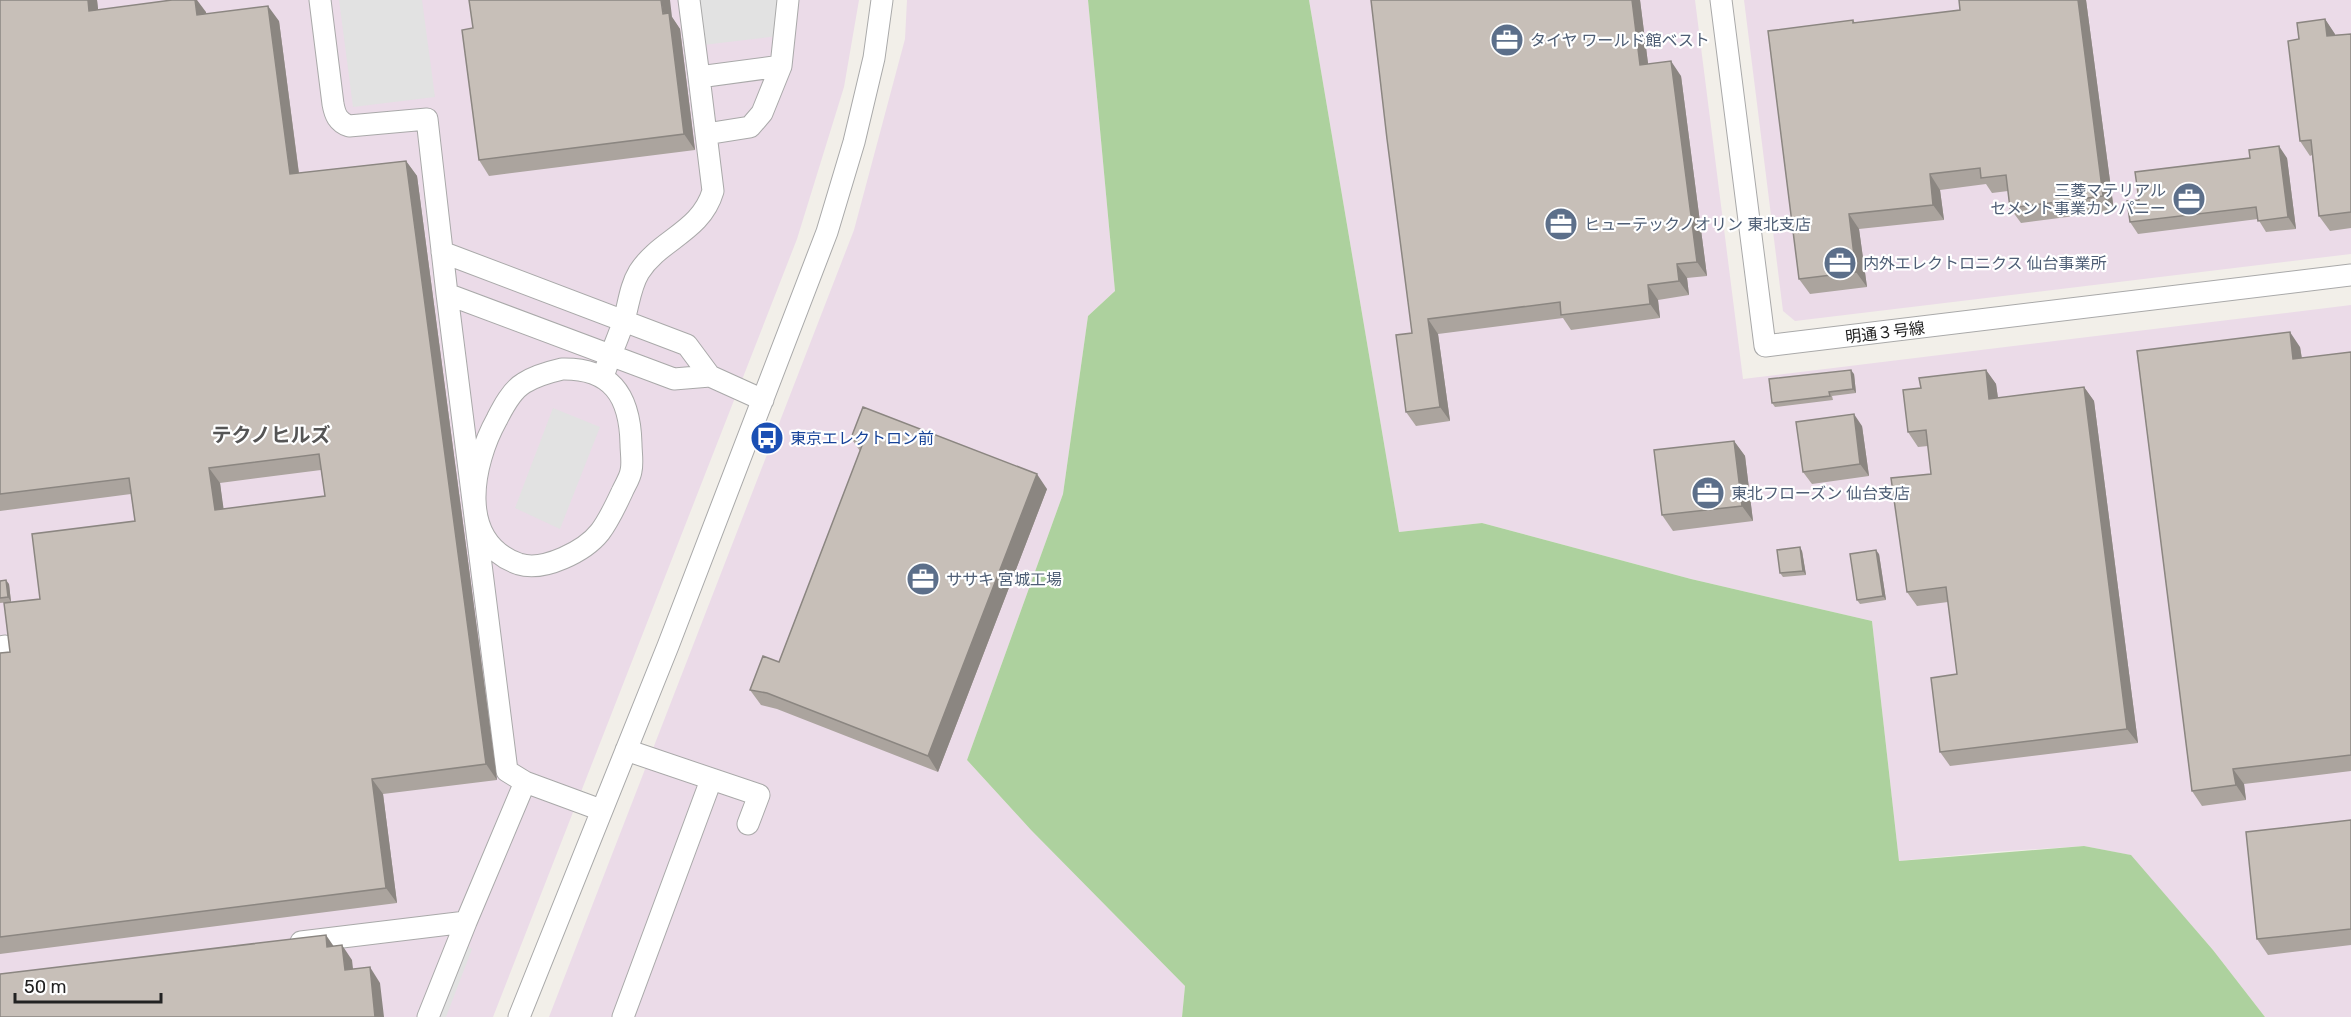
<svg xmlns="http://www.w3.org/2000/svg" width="2351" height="1017" font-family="Rubik,'Noto Sans JP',sans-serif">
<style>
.industrial{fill:#ebdbe8}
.forest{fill:#add19e}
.parking{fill:#e2e2e2}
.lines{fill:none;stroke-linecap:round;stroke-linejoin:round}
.minor-casing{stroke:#a9a9a9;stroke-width:23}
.minor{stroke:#fff;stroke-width:21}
.wall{fill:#aba49e;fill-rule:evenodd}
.shaded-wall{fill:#8b8681}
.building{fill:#c7bfb8;stroke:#8b8681;stroke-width:1.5;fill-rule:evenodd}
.labels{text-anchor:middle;stroke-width:4.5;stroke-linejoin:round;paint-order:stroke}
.service-label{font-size:16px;fill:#4e5e75;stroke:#fff;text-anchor:start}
.street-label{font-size:16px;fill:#222;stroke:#fff}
.transit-label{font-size:16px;fill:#164399;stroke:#fff;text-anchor:start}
.quarter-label{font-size:20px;font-weight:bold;fill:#555;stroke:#fff}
</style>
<rect width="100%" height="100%" fill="#f2efe9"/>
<path class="industrial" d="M 0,0 L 859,0 L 844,87 L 797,239 L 493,1017 L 0,1017 Z
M 907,0 L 1088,0 L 1115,291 L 1088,316 L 1063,494 L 967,760 L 1031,830 L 1185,986 L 1182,1017 L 549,1017 L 854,230 L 905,39 Z
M 1309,0 L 1695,0 L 1743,379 L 2351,305 L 2351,1017 L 2265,1017 L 2213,950 L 2130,855 L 2084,846 L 1992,852 L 1899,861 L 1872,621 L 1691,579 L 1482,523 L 1399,532 Z
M 1744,0 L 2351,0 L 2351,254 L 1795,321 L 1783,311 Z"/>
<path class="forest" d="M 1088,0 L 1309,0 L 1399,532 L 1482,523 L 1691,579 L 1872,621 L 1899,861 L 2084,846 L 2131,855 L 2213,950 L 2265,1017 L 1182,1017 L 1185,986 L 1031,830 L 967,760 L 1063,494 L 1088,316 L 1115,291 Z"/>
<path class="parking" d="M 339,0 L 422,0 L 435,97 L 353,107 Z
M 698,0 L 779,0 L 778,36 L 703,45 Z
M 553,408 L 600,427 L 560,529 L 515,508 Z
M 462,943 L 472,949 L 446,1017 L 434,1017 Z"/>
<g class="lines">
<g class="minor-casing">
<path id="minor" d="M 689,0 L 699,77
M 1721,0 L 1765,346 L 2351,275
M 781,66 L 788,0
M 442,252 L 687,345 L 710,376 L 763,400
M 447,294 L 674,379 L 710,376
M 562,369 C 612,368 630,396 631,444 C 631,452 633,463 631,471 C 630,478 625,485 622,492 C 616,505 609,520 600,532 C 585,551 544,572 519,564 C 456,542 472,464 497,419 C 503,407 512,390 524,383 C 535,376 549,372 562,369 Z
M 603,377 C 609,357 618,339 624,320 C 629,303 630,287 639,272 C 660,239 701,232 713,191 L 699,77 L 781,66 L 762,113 L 750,127 L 706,134
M 0,647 L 5,646
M 626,750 L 759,795 L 748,824
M 525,782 L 601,810
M 301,942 L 466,922 L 525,782 L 507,771 L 447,294 L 427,119 L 349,126 C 338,122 335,115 333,104 L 320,0
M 428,1017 L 466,922
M 519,1017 L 668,646 L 827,232 L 854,142 L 874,58 L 882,0
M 623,1017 L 711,780"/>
</g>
<use href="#minor" class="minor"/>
</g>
<path class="wall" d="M 0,0 L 97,0 L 98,9 L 206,12 L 206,14 L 279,21 L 299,173 L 406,161 L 417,176 L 497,780 L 383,794 L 397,903 L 0,954 L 0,653 L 10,652 L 40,599 L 135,521 L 131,494 L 0,511 ZM 321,470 L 325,496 L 223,509 L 220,483 Z
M 1640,0 L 1648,64 L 1681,76 L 1707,276 L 1687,278 L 1689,295 L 1658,300 L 1660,318 L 1571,330 L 1563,318 L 1438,334 L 1450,421 L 1416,426 L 1406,412 L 1412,333 Z
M 2086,0 L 2114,211 L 2021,223 L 2010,208 L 2008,191 L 1992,193 L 1986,184 L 1940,190 L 1944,220 L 1859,229 L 1867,287 L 1810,294 L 1799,279 L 1853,20 L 1855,23 L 1960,10 Z
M 672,17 L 680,29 L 695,150 L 489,176 L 479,160 Z
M 2325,19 L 2335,35 L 2351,34 L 2351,228 L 2330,231 L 2319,216 L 2312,155 L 2310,156 L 2300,141 L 2299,39 Z
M 2287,158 L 2296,229 L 2266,232 L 2258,219 L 2138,234 L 2130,222 L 2139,200 Z
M 2300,347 L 2302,358 L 2351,352 L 2351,771 L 2244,784 L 2246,800 L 2202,806 L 2192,791 Z
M 1986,370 L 1996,384 L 1998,398 L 2084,387 L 2094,401 L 2138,743 L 1950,766 L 1940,752 L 1957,674 L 1948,602 L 1917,606 L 1907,592 L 1931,474 L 1928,446 L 1918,447 L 1908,432 Z
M 1854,374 L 1856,393 L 1832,396 L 1833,400 L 1775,407 L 1772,403 Z
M 1862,426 L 1869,476 L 1812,484 L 1803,472 Z
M 851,438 L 1047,489 L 938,772 L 777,709 L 761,705 L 750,690 L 779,662 L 860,451 Z
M 1734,441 L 1745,456 L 1753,521 L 1673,531 L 1662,515 Z
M 1802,551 L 1806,575 L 1783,577 L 1780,573 Z
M 1879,554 L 1886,600 L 1860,604 L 1857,600 Z
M 0,581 L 9,584 L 11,602 L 0,603 Z
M 2351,820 L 2351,945 L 2268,955 L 2257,939 Z"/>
<path class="shaded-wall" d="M 88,0 L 97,0 L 100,26 L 89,11 Z
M 195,0 L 197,0 L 206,12 L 208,31 L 197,15 Z
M 661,0 L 670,0 L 672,17 L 680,29 L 695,150 L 684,134 Z
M 1632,0 L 1640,0 L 1650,79 L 1640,65 Z
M 2078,0 L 2086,0 L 2114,211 L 2103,196 Z
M 268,6 L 279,21 L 301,190 L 290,174 Z
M 2325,19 L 2335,34 L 2337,51 L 2327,36 Z
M 1671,61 L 1681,76 L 1707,276 L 1697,262 Z
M 2279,146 L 2287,158 L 2296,229 L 2288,217 Z
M 406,161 L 417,176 L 497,780 L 486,764 Z
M 1930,174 L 1940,190 L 1944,220 L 1933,205 Z
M 1849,214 L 1859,229 L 1867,287 L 1856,272 Z
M 1677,264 L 1687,278 L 1689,295 L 1679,281 Z
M 1648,285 L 1658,300 L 1660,318 L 1650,304 Z
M 1428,319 L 1438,334 L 1450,421 L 1440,407 Z
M 2290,332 L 2300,347 L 2304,374 L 2293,359 Z
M 1851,370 L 1854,374 L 1856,393 L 1853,389 Z
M 1986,370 L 1996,384 L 2000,413 L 1989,399 Z
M 2084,387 L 2094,401 L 2138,743 L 2127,729 Z
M 1854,414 L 1862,426 L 1869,476 L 1860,464 Z
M 1734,441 L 1745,456 L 1753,521 L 1742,506 Z
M 209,468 L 220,483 L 226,526 L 215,510 Z
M 1037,474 L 1047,489 L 938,772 L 928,756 Z
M 1800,547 L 1802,551 L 1806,575 L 1803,571 Z
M 1876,550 L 1879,554 L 1886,600 L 1883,596 Z
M 6,580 L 9,584 L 11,602 L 8,597 Z
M 2233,769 L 2244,784 L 2246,800 L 2236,785 Z
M 372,779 L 383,794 L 397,903 L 386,888 Z
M 326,935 L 337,951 L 327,947 Z
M 342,945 L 352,960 L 355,986 L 345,970 Z
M 370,967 L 380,983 L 384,1017 L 375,1017 Z"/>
<path class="building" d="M 0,0 L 88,0 L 89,11 L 172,0 L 195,0 L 197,15 L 268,6 L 290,174 L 406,161 L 486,764 L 372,779 L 386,888 L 0,937 L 0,653 L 10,652 L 4,603 L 40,599 L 32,534 L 135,521 L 129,478 L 0,494 ZM 319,454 L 325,496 L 215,510 L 209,468 Z
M 469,0 L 661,0 L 663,14 L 669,13 L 684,134 L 479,160 L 462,30 L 473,28 Z
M 1371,0 L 1632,0 L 1640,65 L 1671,61 L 1697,262 L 1677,264 L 1679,281 L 1648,285 L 1650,304 L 1561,315 L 1560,302 L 1428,319 L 1440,407 L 1406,412 L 1396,335 L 1412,333 L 1387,139 Z
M 1959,0 L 2078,0 L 2103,196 L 2010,208 L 2006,175 L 1981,178 L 1980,168 L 1930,174 L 1933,205 L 1849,214 L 1856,272 L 1799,279 L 1768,31 L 1853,20 L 1853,23 L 1960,10 Z
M 2325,19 L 2327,36 L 2351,34 L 2351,212 L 2319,216 L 2311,140 L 2300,141 L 2288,41 L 2299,39 L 2297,23 Z
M 2279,146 L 2288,217 L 2258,221 L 2256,207 L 2130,222 L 2127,201 L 2139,200 L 2135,172 L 2250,158 L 2249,150 Z
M 2290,332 L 2293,359 L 2351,352 L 2351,755 L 2233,769 L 2236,785 L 2192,791 L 2137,351 Z
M 1851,370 L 1853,389 L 1829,392 L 1830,396 L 1772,403 L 1769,379 Z
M 1986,370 L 1989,399 L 2084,387 L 2127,729 L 1940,752 L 1931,678 L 1957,674 L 1946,587 L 1907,592 L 1891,478 L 1931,474 L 1926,430 L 1908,432 L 1903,390 L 1921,388 L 1919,378 Z
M 863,407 L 1037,474 L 928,756 L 767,693 L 750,690 L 763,656 L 779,662 L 863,443 L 851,438 Z
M 1854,414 L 1860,464 L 1803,472 L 1796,422 Z
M 1734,441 L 1742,506 L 1662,515 L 1654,450 Z
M 1800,547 L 1803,571 L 1780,573 L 1777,550 Z
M 1876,550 L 1883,596 L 1857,600 L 1850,554 Z
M 6,580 L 8,597 L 0,598 L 0,581 Z
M 2351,820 L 2351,929 L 2257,939 L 2246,832 Z
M 326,935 L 327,947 L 342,945 L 345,970 L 370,967 L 375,1017 L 0,1017 L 0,974 Z"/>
<defs>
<g id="office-disc" transform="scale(1.725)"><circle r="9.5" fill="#5c6f8a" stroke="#fff"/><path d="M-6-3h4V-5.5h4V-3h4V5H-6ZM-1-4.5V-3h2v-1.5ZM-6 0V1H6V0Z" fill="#fff"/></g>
<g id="bus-disc" transform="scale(1.725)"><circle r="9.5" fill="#1a4fb4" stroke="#fff"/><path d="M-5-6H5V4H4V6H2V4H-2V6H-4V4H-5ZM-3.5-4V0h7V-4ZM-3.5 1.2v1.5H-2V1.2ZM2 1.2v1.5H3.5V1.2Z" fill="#fff"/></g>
</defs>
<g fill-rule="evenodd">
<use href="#office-disc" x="1507" y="40"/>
<use href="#office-disc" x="2189" y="199"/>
<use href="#office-disc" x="1561" y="224"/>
<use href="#office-disc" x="1840" y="263"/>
<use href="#bus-disc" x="767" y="438"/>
<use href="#office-disc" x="1708" y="493"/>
<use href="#office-disc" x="923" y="579"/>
</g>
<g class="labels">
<g class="service-label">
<text x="1530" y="46">タイヤ ワールド館ベスト</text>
<text x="2166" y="196" text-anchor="end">三菱マテリアル<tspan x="2166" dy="18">セメント事業カンパニー</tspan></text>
<text x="1584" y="230">ヒューテックノオリン 東北支店</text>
<text x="1863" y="269">内外エレクトロニクス 仙台事業所</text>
<text x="1731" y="499">東北フローズン 仙台支店</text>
<text x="946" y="585">ササキ 宮城工場</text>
</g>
<g class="street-label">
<text transform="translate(1885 332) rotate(-7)" y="6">明通３号線</text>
</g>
<g class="transit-label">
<text x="790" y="444">東京エレクトロン前</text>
</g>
<g class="quarter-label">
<text x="271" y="442">テクノヒルズ</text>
</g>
</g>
<path d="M15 993v9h146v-9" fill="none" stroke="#222222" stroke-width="3"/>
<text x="24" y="993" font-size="18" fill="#222222" stroke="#ffffff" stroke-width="4.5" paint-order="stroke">50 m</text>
</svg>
